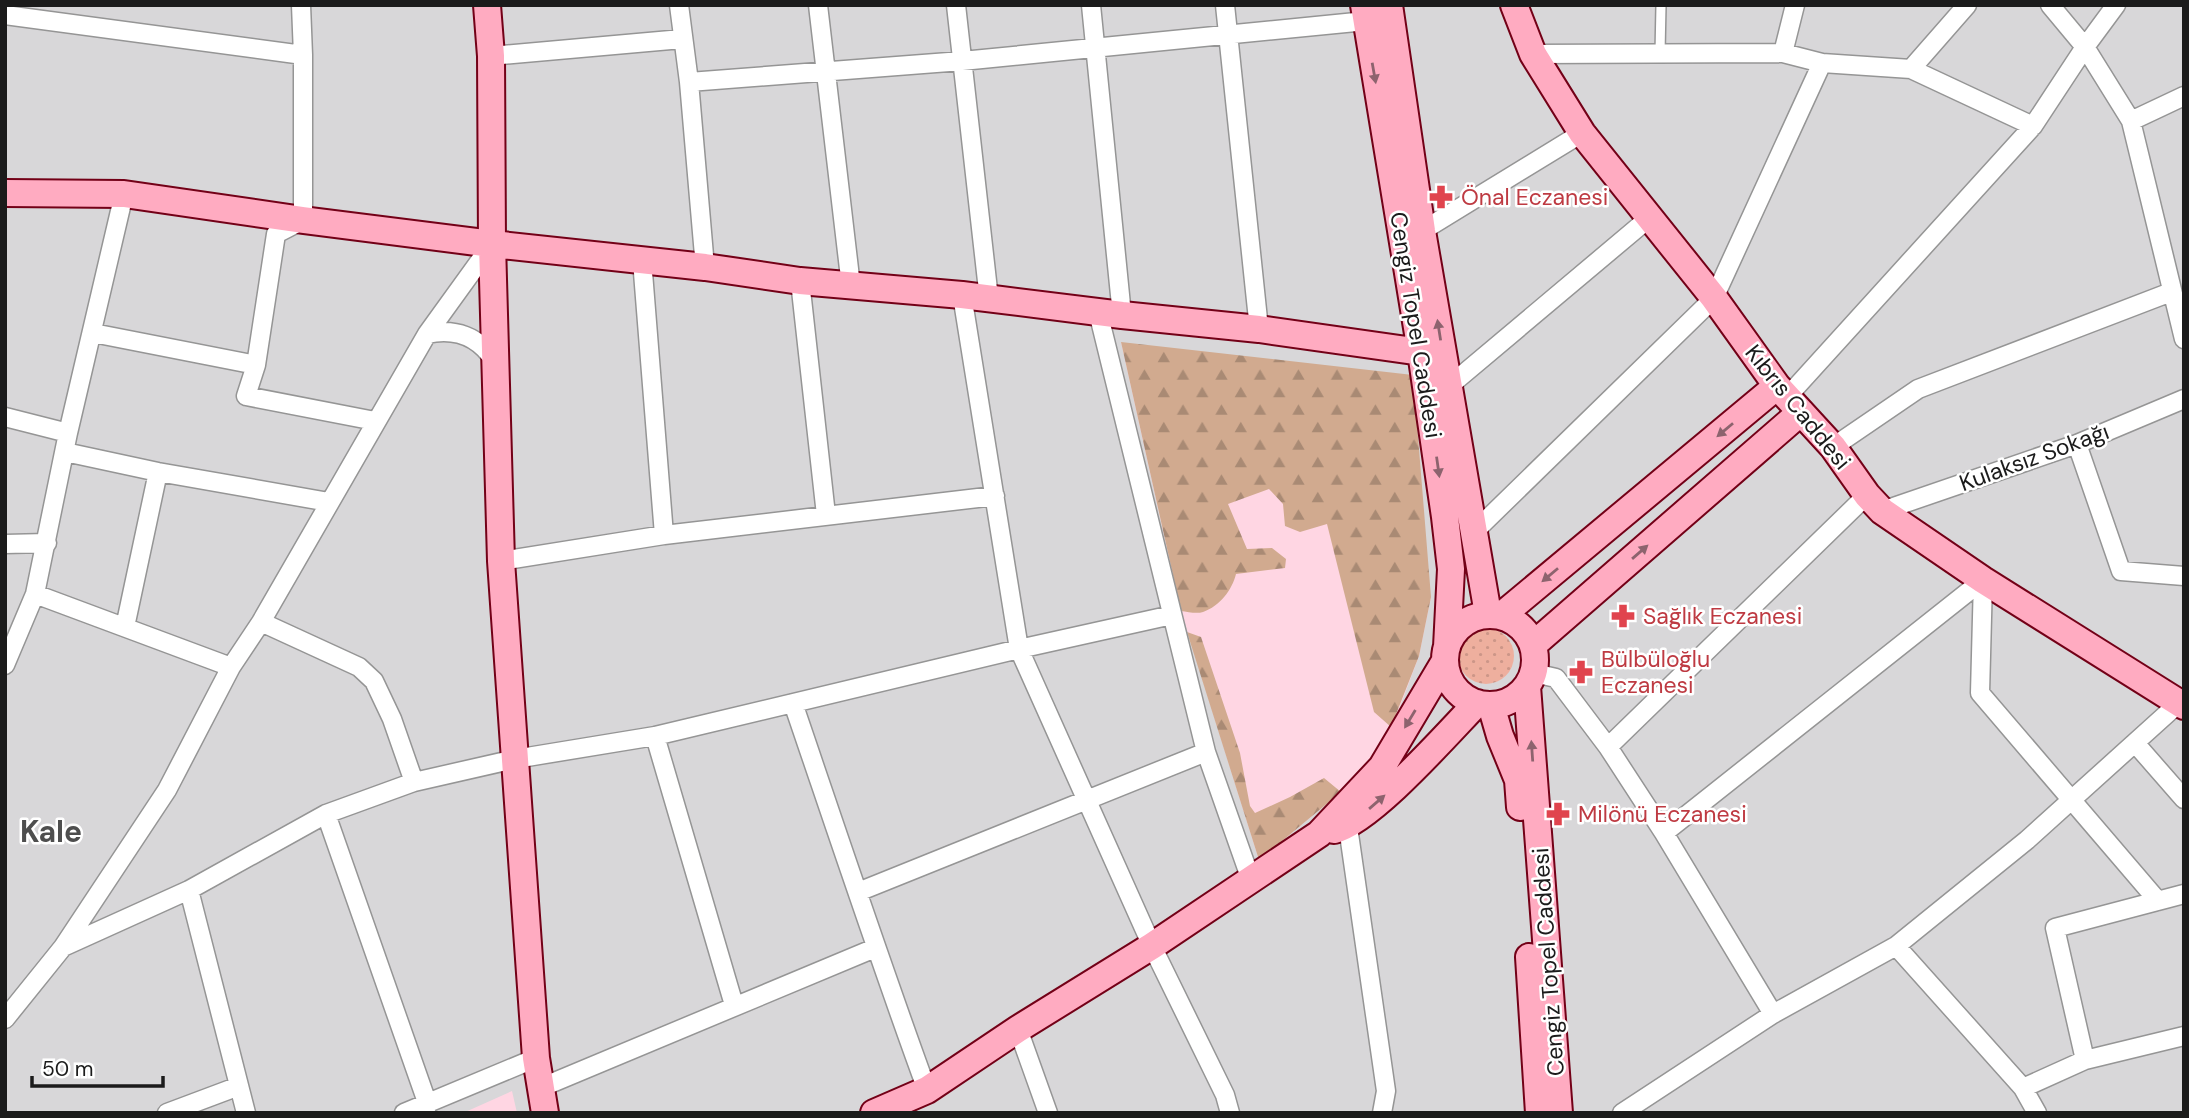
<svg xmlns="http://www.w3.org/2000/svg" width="2189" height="1118" font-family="'DM Sans',sans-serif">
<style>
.residential{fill:#d8d7d9}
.education{fill:#ffd6e3}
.grass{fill:url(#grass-dots)}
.forest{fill:url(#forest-firs)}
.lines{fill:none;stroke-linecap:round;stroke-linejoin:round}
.lane-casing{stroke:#959595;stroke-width:12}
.street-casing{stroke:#959595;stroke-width:21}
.secondary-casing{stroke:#730017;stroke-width:30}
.lane{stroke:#fff;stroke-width:9}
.street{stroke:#fff;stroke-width:18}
.secondary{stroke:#ffabc1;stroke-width:26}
.oneway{fill:#8d636e}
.labels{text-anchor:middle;stroke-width:5;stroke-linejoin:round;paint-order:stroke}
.health-label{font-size:23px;fill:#be3a42;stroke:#fff;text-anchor:start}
.street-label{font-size:23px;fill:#1b1b1b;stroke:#fff}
.district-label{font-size:30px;font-weight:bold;fill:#4e4e4e;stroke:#fff}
</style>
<defs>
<pattern id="grass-dots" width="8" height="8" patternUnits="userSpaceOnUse" patternTransform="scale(1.75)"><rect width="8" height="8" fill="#eeaf9e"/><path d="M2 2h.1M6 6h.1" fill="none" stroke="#cc9688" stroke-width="1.8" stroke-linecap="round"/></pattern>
<pattern id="forest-firs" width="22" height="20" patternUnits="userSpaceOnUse" patternTransform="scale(1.75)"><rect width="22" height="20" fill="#d1aa8f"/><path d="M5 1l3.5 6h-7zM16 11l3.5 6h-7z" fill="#a98a74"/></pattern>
</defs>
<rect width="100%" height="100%" fill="#eedfe8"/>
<path class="residential" d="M 5,5 L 2184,5 L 2184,1113 L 5,1113 Z"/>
<path class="education" d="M 1121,342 L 1431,597 L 1419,656 L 1396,717 L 1377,752 L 1341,792 L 1259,860 L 1181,611 Z
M 512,1091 L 517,1113 L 463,1113 Z"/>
<path class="grass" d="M1458 656a28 28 0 1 1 56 0a28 28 0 1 1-56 0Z"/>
<path class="forest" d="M 1121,342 L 1413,375 L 1431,597 L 1419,656 L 1391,727 L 1374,712 L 1327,524 L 1300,532 L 1285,526 L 1283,504 L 1269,489 L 1228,504 L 1247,549 L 1272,548 L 1286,559 L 1285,568 L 1236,574 C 1232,590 1220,606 1203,612 C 1197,614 1188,612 1181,611 Z
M 1187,632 L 1201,637 L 1240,753 L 1250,806 L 1255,813 L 1290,797 L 1324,778 L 1341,792 L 1259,860 Z"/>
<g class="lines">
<g class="lane-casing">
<path id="lane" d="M 1660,53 L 1661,5"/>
</g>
<g class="street-casing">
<path id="street" d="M 301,5 L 303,55 L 303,220 L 276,234 L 256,365 L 246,396 L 375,421
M 679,5 L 689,82 L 705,267
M 818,5 L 851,286
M 956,5 L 989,299
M 1091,5 L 1122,315
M 1225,5 L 1259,329
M 2050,5 L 2085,47 L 2131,121 L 2184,339
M 5,15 L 303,55
M 1783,53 L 1795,5
M 1533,54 L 1783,53 L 1822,63 L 1911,69 L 2033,126
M 491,56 L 682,39
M 1911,69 L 1967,5
M 689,82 L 962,61 L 1366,21
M 2131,121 L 2184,96
M 1422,231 L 1582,133
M 642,260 L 664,535
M 800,281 L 826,515
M 962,295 L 1019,649 L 1152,946 L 1225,1095 L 1230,1113
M 1098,312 L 1206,752 L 1251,880
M 93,333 L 256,365
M 427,334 C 455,328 479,336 495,362
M 1448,387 L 1649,218
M 1787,397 L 2033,126 L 2085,47 L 2116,5
M 5,417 L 68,433
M 2077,444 L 2121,571 L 2184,576
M 1833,447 L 1918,389 L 2171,292
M 65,452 L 158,472 L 329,502
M 1882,511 L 2077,444 L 2184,399
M 1473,533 L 1714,298 L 1822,63
M 5,544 L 47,543
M 501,561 L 664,535 L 995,496
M 1983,580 L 1980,693 L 2158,901
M 35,594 L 231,667
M 261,622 L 359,667 L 374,681 L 392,719 L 414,782
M 125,627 L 158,472
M 5,665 L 35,594 L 68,433 L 124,194
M 1534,673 L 1556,678 L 1608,747 L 1664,833 L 1773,1014
M 793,703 C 837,832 880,962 927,1090
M 655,736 L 734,1005
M 2135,743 L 2184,799
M 1608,747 L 1867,495
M 326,814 L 428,1105
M 1348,827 L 1386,1091 L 1382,1113
M 1664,833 L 1983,580
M 189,890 L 246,1113
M 858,892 L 1206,752
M 1896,946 L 2023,1088 L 2037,1113
M 63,947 L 189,890 L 326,814 L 414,782 L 515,759 L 655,736 L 1019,649 L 1172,615
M 5,1019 L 63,947 L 167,790 L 231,667 L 261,622 L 427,334 L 492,244
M 1018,1029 L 1048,1113
M 2085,1060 L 2055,928 L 2184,894
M 540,1088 L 875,948
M 2023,1088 L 2085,1060 L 2184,1036
M 167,1113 L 239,1086
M 404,1113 L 536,1058
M 1622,1113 L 1773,1014 L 1896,946 L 2027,840 L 2180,702"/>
</g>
<g class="secondary-casing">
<path id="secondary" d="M 487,5 L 491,56 L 492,244 L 501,561 L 536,1058 L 545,1113
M 1364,5 L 1421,352 L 1445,517 L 1451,569 L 1447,647
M 1389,5 L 1422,231 L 1488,614
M 1514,5 L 1533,54 L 1582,133 L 1714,298 L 1777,386 L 1833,447 L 1867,495 L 1882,511 L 1983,580 L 2184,706
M 5,193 L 124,194 L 303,220 L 492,244 L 705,267 L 800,281 L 962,295 L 1122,315 L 1259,329 L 1421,352
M1445 660a45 45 0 1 1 90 0a45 45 0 1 1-90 0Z
M 1501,616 L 1777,386
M 1533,645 L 1801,412
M 1527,686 L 1559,1113
M 1491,705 L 1500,736 L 1518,780 L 1520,807
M 1334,830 C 1371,821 1447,734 1477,703
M 1529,957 L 1539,1113
M 874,1113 L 927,1090 L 1018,1029 L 1152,946 L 1319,834 L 1382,767 L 1445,661"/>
</g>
<use href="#lane" class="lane"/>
<use href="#street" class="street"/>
<use href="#secondary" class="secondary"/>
</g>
<defs><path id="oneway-solid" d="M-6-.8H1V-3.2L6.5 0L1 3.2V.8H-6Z" transform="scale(1.75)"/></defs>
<g class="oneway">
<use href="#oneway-solid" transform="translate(1374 73) rotate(80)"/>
<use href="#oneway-solid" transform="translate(1439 330) rotate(-99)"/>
<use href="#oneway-solid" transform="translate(1725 430) rotate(140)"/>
<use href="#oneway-solid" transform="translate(1438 467) rotate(82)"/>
<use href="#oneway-solid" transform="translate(1640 552) rotate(-41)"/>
<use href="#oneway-solid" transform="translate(1550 575) rotate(140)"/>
<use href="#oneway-solid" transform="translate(1410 719) rotate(121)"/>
<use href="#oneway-solid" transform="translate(1532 751) rotate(-94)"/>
<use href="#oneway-solid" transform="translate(1377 802) rotate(-41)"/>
</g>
<defs>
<g id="pharmacy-bare" transform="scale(1.89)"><path d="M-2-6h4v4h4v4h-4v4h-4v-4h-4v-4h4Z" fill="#e0444e" stroke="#fff" stroke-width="2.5" paint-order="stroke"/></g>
</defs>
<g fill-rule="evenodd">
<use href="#pharmacy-bare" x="1441" y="197"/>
<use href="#pharmacy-bare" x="1623" y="616"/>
<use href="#pharmacy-bare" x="1581" y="672"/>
<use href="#pharmacy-bare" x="1558" y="814"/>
</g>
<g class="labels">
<g class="health-label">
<text x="1461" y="205">Önal Eczanesi</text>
<text x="1643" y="624">Sağlık Eczanesi</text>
<text x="1601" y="667">Bülbüloğlu<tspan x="1601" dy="26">Eczanesi</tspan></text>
<text x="1578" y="822">Milönü Eczanesi</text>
</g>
<g class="street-label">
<text transform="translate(1416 325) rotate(81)" y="8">Cengiz Topel Caddesi</text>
<text transform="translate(1798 407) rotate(51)" y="8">Kıbrıs Caddesi</text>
<text transform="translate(2034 457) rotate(-20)" y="8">Kulaksız Sokağı</text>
<text transform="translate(1548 962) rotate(-94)" y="8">Cengiz Topel Caddesi</text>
</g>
<g class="district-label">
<text x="51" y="842">Kale</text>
</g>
</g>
<rect width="2189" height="1118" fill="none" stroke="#1b1b1b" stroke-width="14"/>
<path d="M32 1076v10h131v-10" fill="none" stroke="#1b1b1b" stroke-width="3.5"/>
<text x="42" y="1076" font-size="21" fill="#1b1b1b" stroke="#ffffff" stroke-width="5" paint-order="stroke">50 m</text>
</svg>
